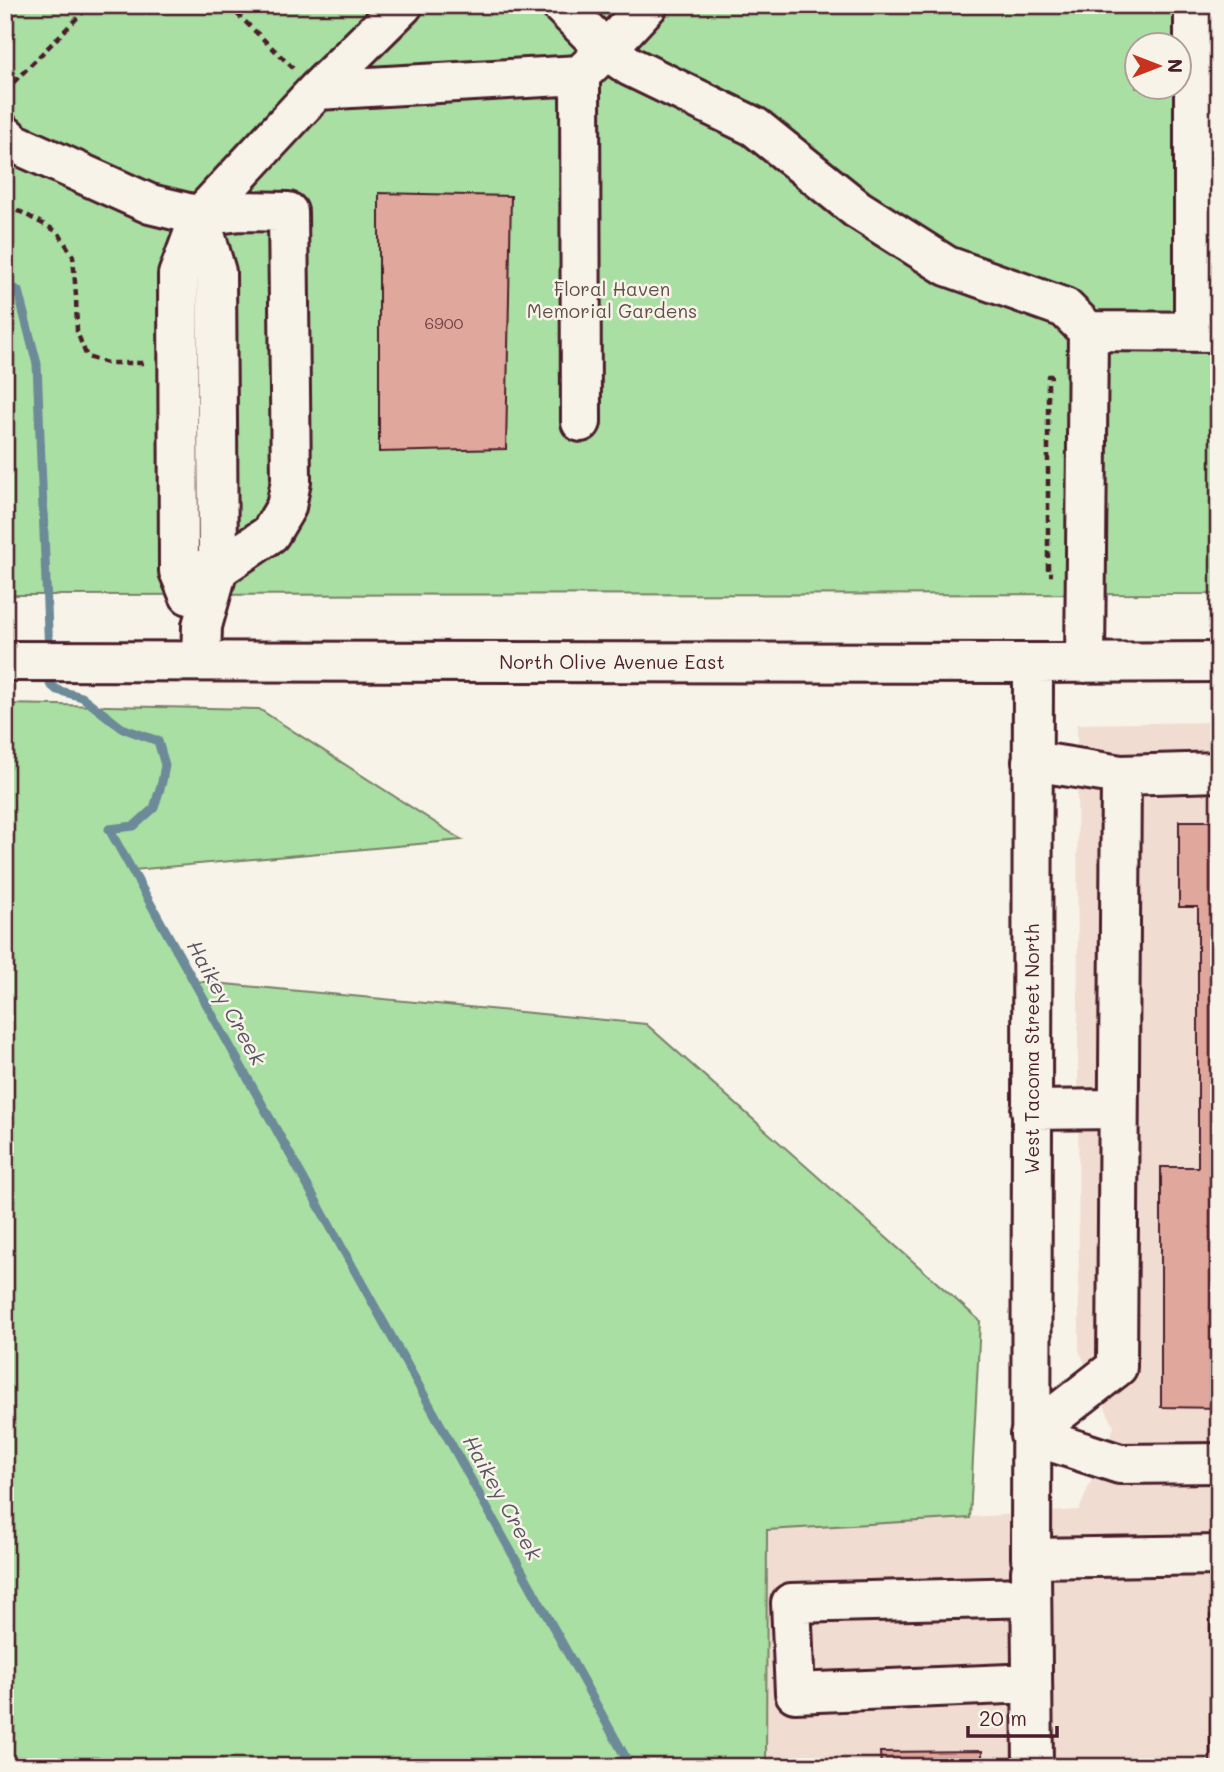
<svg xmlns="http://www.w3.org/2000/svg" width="1224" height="1772" font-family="Mali,sans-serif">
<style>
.built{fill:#f0dcd1}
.green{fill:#a9dfa3;stroke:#7a7f67;stroke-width:2;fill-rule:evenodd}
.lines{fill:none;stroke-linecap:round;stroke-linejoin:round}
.stream{stroke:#6d8a99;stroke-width:9}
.building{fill:#e0a79c;stroke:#4a1f2b;stroke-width:2}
.minor-casing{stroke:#4a1f2b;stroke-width:44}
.path{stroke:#4a1f2b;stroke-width:4.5;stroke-dasharray:7 5;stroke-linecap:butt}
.minor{stroke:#f7f3e8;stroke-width:38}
.labels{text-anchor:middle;stroke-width:5;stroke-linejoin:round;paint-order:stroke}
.number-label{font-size:16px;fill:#704147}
.park-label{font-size:19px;fill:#624f49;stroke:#f7f3e8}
.street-label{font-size:19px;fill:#4a1f2b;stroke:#f7f3e8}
.water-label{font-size:21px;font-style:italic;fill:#5b5462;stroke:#f7f3e8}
</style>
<rect width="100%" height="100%" fill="#f7f3e8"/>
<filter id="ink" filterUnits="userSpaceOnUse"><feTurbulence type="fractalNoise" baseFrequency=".0143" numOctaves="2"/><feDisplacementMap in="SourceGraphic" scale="14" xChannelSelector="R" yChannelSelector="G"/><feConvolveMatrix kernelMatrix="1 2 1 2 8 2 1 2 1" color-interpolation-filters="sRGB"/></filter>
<g filter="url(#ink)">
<path class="built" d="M 1219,722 L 1219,1767 L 766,1767 L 767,1530 L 1079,1510 L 1114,1427 L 1079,1350 L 1077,724 Z"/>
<path class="green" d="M 5,5 L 1219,5 L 1219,594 L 5,595 ZM 1136,46 L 1178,46 L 1178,88 L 1136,88 Z
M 5,704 L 259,709 L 462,840 L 133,870 L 194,981 L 646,1024 L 980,1321 L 970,1518 L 767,1530 L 766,1767 L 5,1767 Z"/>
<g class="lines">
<path class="stream" d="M 5,282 L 18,291 L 37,364 L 49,654
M 50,671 L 50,684 L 57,690 L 82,697 L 122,728 L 158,741 L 165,765 L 162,782 L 154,808 L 134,826 L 109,829 L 631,1767"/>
</g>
<path class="building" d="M 379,193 L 511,196 L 506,449 L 379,452 Z
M 1179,821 L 1219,821 L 1219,1408 L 1161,1407 L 1161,1167 L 1198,1167 L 1198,907 L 1179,907 Z
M 1210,1615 L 1219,1615 L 1219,1767 L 1210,1767 Z
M 982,1751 L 982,1767 L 881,1767 L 880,1752 Z"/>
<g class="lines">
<g class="minor-casing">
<path id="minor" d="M 561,5 L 606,50 L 631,67 L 755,127 L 857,209 L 947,266 L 1065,308 L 1088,331 L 1219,332
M 1194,5 L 1194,331
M 580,75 L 581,422
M 317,90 L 580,75 L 606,50 L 648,5
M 5,135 L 14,143 L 150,204 L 200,216 L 317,90 L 403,5
M 200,216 L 216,272 L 218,569 L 202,626 L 201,661
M 179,571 L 218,569 L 270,534 L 286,507 L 291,481 L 288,212 L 241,211 L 200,216
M 189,595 L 179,571 L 178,275 L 200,216
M 5,661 L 1033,663 L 1219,662
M 1033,663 L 1031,1558 L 1219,1555
M 1085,663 L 1088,331
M 1032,761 L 1121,775
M 1031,1110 L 1118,1109
M 1030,1435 L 1117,1367 L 1121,775 L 1219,772
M 1030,1435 L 1120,1464 L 1219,1463
M 1031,1571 L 1033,1767
M 1031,1597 L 791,1603 L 795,1693 L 1032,1683"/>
</g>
<path class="path" d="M 228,5 L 293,68
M 5,91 L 90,5
M 5,208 L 21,212 L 58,232 L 73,256 L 76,296 L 77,332 L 87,357 L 107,363 L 144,363
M 1053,376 L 1048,376 L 1048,574 L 1053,574"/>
<use href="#minor" class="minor"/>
</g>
</g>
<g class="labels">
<g class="number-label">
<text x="444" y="329">6900</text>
</g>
<g class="park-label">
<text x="612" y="296">Floral Haven<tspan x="612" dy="22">Memorial Gardens</tspan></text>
</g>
<g class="street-label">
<text x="612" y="669">North Olive Avenue East</text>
<text transform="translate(1032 1049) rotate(-90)" y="7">West Tacoma Street North</text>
</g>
<g class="water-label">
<text transform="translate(226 1003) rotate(61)" y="7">Haikey Creek</text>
<text transform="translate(502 1498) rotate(61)" y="7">Haikey Creek</text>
</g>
</g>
<rect width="1224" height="1772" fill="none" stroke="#f7f3e8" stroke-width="28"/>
<rect x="14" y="14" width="1196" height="1744" fill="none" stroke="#4a1f2b" stroke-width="2.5" filter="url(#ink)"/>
<g transform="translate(1158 66) rotate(90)"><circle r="33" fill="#f7f3e8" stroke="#b29e9c" stroke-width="2"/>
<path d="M0-5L12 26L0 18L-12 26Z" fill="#c8321e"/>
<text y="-10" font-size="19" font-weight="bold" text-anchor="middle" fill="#4a1f2b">N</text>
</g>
<path d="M968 1726v10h89v-10" fill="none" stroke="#4a1f2b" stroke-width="3.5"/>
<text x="979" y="1726" font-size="21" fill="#4a1f2b" stroke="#f7f3e8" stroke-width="5" paint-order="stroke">20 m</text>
</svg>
